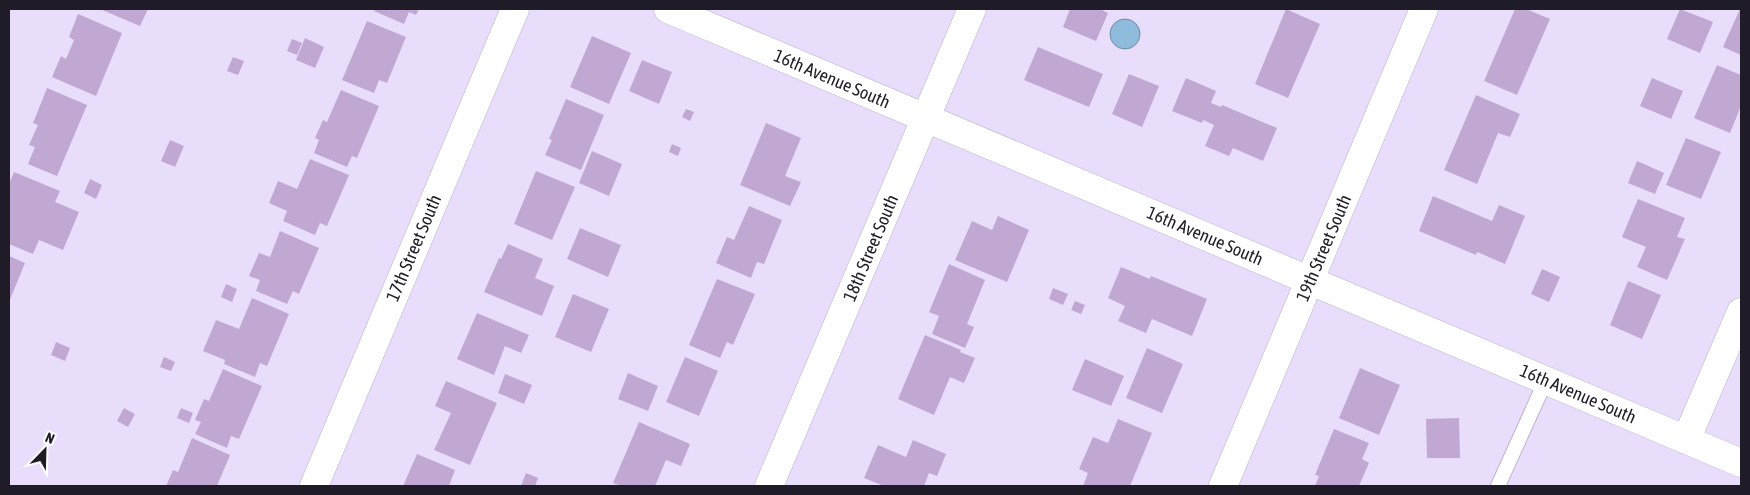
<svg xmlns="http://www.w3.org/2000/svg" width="1750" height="495" font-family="'Asap Condensed',sans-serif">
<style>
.water{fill:#8fbbdc;stroke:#6d8ba6}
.building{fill:#c1a8d3}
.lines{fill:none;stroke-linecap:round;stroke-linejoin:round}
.service-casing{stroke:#bab1ce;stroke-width:16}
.minor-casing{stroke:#bab1ce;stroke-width:29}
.service{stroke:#fff;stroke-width:14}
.minor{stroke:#fff;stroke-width:28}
.labels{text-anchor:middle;stroke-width:4;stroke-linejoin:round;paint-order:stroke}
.street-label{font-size:18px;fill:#1f1c27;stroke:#fff}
</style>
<rect width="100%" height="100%" fill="#e8defc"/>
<path class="water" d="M1110 34a15 15 0 1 1 30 0a15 15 0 1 1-30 0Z"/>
<path class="building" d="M 100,9 L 148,9 L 140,26 Z
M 375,9 L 419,9 L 416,15 L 409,12 L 404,24 L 374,11 Z
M 1070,9 L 1102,9 L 1102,10 L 1108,13 L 1096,41 L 1063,27 Z
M 1286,9 L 1320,24 L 1288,98 L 1255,84 Z
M 1515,9 L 1526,9 L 1550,19 L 1517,95 L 1484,81 Z
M 1680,9 L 1713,22 L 1700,53 L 1667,39 Z
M 1740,9 L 1741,9 L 1741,55 L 1723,47 Z
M 78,14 L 122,33 L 96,96 L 52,77 L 61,56 L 66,59 L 74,40 L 69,37 Z
M 367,21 L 406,37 L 387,83 L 379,80 L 374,93 L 342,80 Z
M 592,36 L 631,53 L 609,104 L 570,87 Z
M 305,38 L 324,47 L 315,68 L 296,60 Z
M 292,39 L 302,43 L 297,55 L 287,51 Z
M 1038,47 L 1103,74 L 1089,107 L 1024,80 Z
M 233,57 L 244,61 L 238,75 L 227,71 Z
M 642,60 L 672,72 L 659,104 L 629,91 Z
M 1717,65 L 1741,75 L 1741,106 L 1730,133 L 1694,118 Z
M 1129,74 L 1159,86 L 1142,127 L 1112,114 Z
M 1186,78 L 1216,91 L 1211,103 L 1221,107 L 1222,105 L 1277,128 L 1263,161 L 1233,148 L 1229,156 L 1205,146 L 1214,125 L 1203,120 L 1202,123 L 1172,111 Z
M 1652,78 L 1683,91 L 1671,119 L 1640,106 Z
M 47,88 L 87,105 L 57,176 L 28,164 L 35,147 L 29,145 L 38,125 L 33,123 Z
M 341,90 L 379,106 L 357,158 L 352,156 L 347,167 L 314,153 L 319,140 L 315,138 L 323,120 L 327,122 Z
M 1476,95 L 1520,114 L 1510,137 L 1498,133 L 1477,184 L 1444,170 Z
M 566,99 L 604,115 L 581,170 L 545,155 L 552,140 L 549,139 Z
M 686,109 L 694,112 L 690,121 L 682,117 Z
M 766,123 L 801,138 L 785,176 L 801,182 L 790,206 L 740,185 Z
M 1686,138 L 1721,152 L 1701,199 L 1666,185 Z
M 170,140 L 184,146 L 175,167 L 161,161 Z
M 672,144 L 681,148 L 678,156 L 669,152 Z
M 592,151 L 622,164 L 609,196 L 579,183 Z
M 310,159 L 349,175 L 327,226 L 320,223 L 315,235 L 283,221 L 287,211 L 269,203 L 278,181 L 297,189 Z
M 1637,161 L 1664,173 L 1655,194 L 1628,183 Z
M 536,171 L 575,187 L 552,240 L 514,224 Z
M 14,172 L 60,191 L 55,202 L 79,212 L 63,250 L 39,240 L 33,254 L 9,244 L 9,184 Z
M 90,179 L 102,185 L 96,199 L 84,193 Z
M 1433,196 L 1492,221 L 1499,205 L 1525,216 L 1505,264 L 1477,252 L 1476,255 L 1419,231 Z
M 1638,199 L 1685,218 L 1677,237 L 1685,239 L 1667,280 L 1637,267 L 1646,247 L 1622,237 Z
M 749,206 L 782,220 L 764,264 L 757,262 L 751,278 L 716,263 L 727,237 L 734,240 Z
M 998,216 L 1029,230 L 1007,282 L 955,260 L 972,221 L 992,230 Z
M 580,228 L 621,245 L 608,277 L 567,259 Z
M 280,231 L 319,248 L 299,294 L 293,291 L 287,304 L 256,291 L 260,280 L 249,276 L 259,253 L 270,257 Z
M 508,244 L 543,259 L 535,278 L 554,286 L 542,316 L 484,292 L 499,258 L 501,259 Z
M 9,256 L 25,263 L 9,302 Z
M 949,264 L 985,280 L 967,324 L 974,327 L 965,348 L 932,334 L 939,316 L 929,312 Z
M 1121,267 L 1150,279 L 1151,276 L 1207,299 L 1192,336 L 1152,319 L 1146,333 L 1118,321 L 1125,306 L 1108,298 Z
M 1542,269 L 1560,277 L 1549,302 L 1531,294 Z
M 717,279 L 755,294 L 733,345 L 727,342 L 720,358 L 689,345 Z
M 1628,281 L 1661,295 L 1642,339 L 1610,325 Z
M 226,284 L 237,289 L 232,302 L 221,297 Z
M 1053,288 L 1068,294 L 1063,305 L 1049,299 Z
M 573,294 L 609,309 L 591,352 L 555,337 Z
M 252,298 L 289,314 L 267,366 L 260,363 L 255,377 L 224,364 L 225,360 L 203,351 L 216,320 L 239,329 Z
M 1075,301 L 1085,305 L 1081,314 L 1071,310 Z
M 477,313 L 529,335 L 521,353 L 505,346 L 494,375 L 457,359 Z
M 925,335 L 961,350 L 960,352 L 975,358 L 964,383 L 950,377 L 934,415 L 898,399 Z
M 56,342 L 70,348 L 65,361 L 51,355 Z
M 1147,348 L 1183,364 L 1162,413 L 1126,398 Z
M 164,357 L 175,362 L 171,371 L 160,367 Z
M 685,357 L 718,371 L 699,416 L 666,402 Z
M 1085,359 L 1124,376 L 1111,406 L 1072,390 Z
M 1360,368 L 1400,385 L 1379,435 L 1339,418 Z
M 223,369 L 262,386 L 239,439 L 231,436 L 227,448 L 195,434 L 201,422 L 195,420 L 204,399 L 209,401 Z
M 628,373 L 658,386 L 648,411 L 618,399 Z
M 505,374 L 532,385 L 524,404 L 498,393 Z
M 446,381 L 497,403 L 470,465 L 434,450 L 451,413 L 435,406 Z
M 124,408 L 135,414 L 128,427 L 117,421 Z
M 181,408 L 193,413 L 189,423 L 177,418 Z
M 1459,418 L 1460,458 L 1427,458 L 1426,419 Z
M 1118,419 L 1152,433 L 1130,486 L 1083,486 L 1088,473 L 1079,469 L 1093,437 L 1108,443 Z
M 639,422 L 690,444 L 681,466 L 666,460 L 655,486 L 622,486 L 613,483 Z
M 1334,429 L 1369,443 L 1362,459 L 1369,463 L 1359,486 L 1315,486 L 1319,476 L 1315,475 Z
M 192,438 L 230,455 L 217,486 L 166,486 L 173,470 L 178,472 Z
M 913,440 L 946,454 L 937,476 L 929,473 L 924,486 L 884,486 L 864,478 L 878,445 L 906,457 Z
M 417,454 L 455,470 L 449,486 L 403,486 Z
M 526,473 L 538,478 L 535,486 L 521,486 Z"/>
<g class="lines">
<g class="service-casing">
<path id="service" d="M 1498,486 L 1546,380"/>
</g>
<g class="minor-casing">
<path id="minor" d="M 668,9 L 1741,463
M 1686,440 L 1741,312
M 314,486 L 515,9
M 769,486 L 972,9
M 1223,486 L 1424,9"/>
</g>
<use href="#service" class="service"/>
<use href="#minor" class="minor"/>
</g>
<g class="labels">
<g class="street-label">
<text transform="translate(832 79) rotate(23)" y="6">16th Avenue South</text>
<text transform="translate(1205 236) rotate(23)" y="6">16th Avenue South</text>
<text transform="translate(414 248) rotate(-67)" y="6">17th Street South</text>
<text transform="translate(871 248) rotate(-67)" y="6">18th Street South</text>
<text transform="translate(1324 248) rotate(-67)" y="6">19th Street South</text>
<text transform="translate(1578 394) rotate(23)" y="6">16th Avenue South</text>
</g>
</g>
<rect width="1750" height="495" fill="none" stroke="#1f1c27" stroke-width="20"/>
<g transform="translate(45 450) rotate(23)" stroke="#ffffff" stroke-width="4" paint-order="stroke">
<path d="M0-4L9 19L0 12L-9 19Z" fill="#1f1c27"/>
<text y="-8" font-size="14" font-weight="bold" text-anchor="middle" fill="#1f1c27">N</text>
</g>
</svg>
